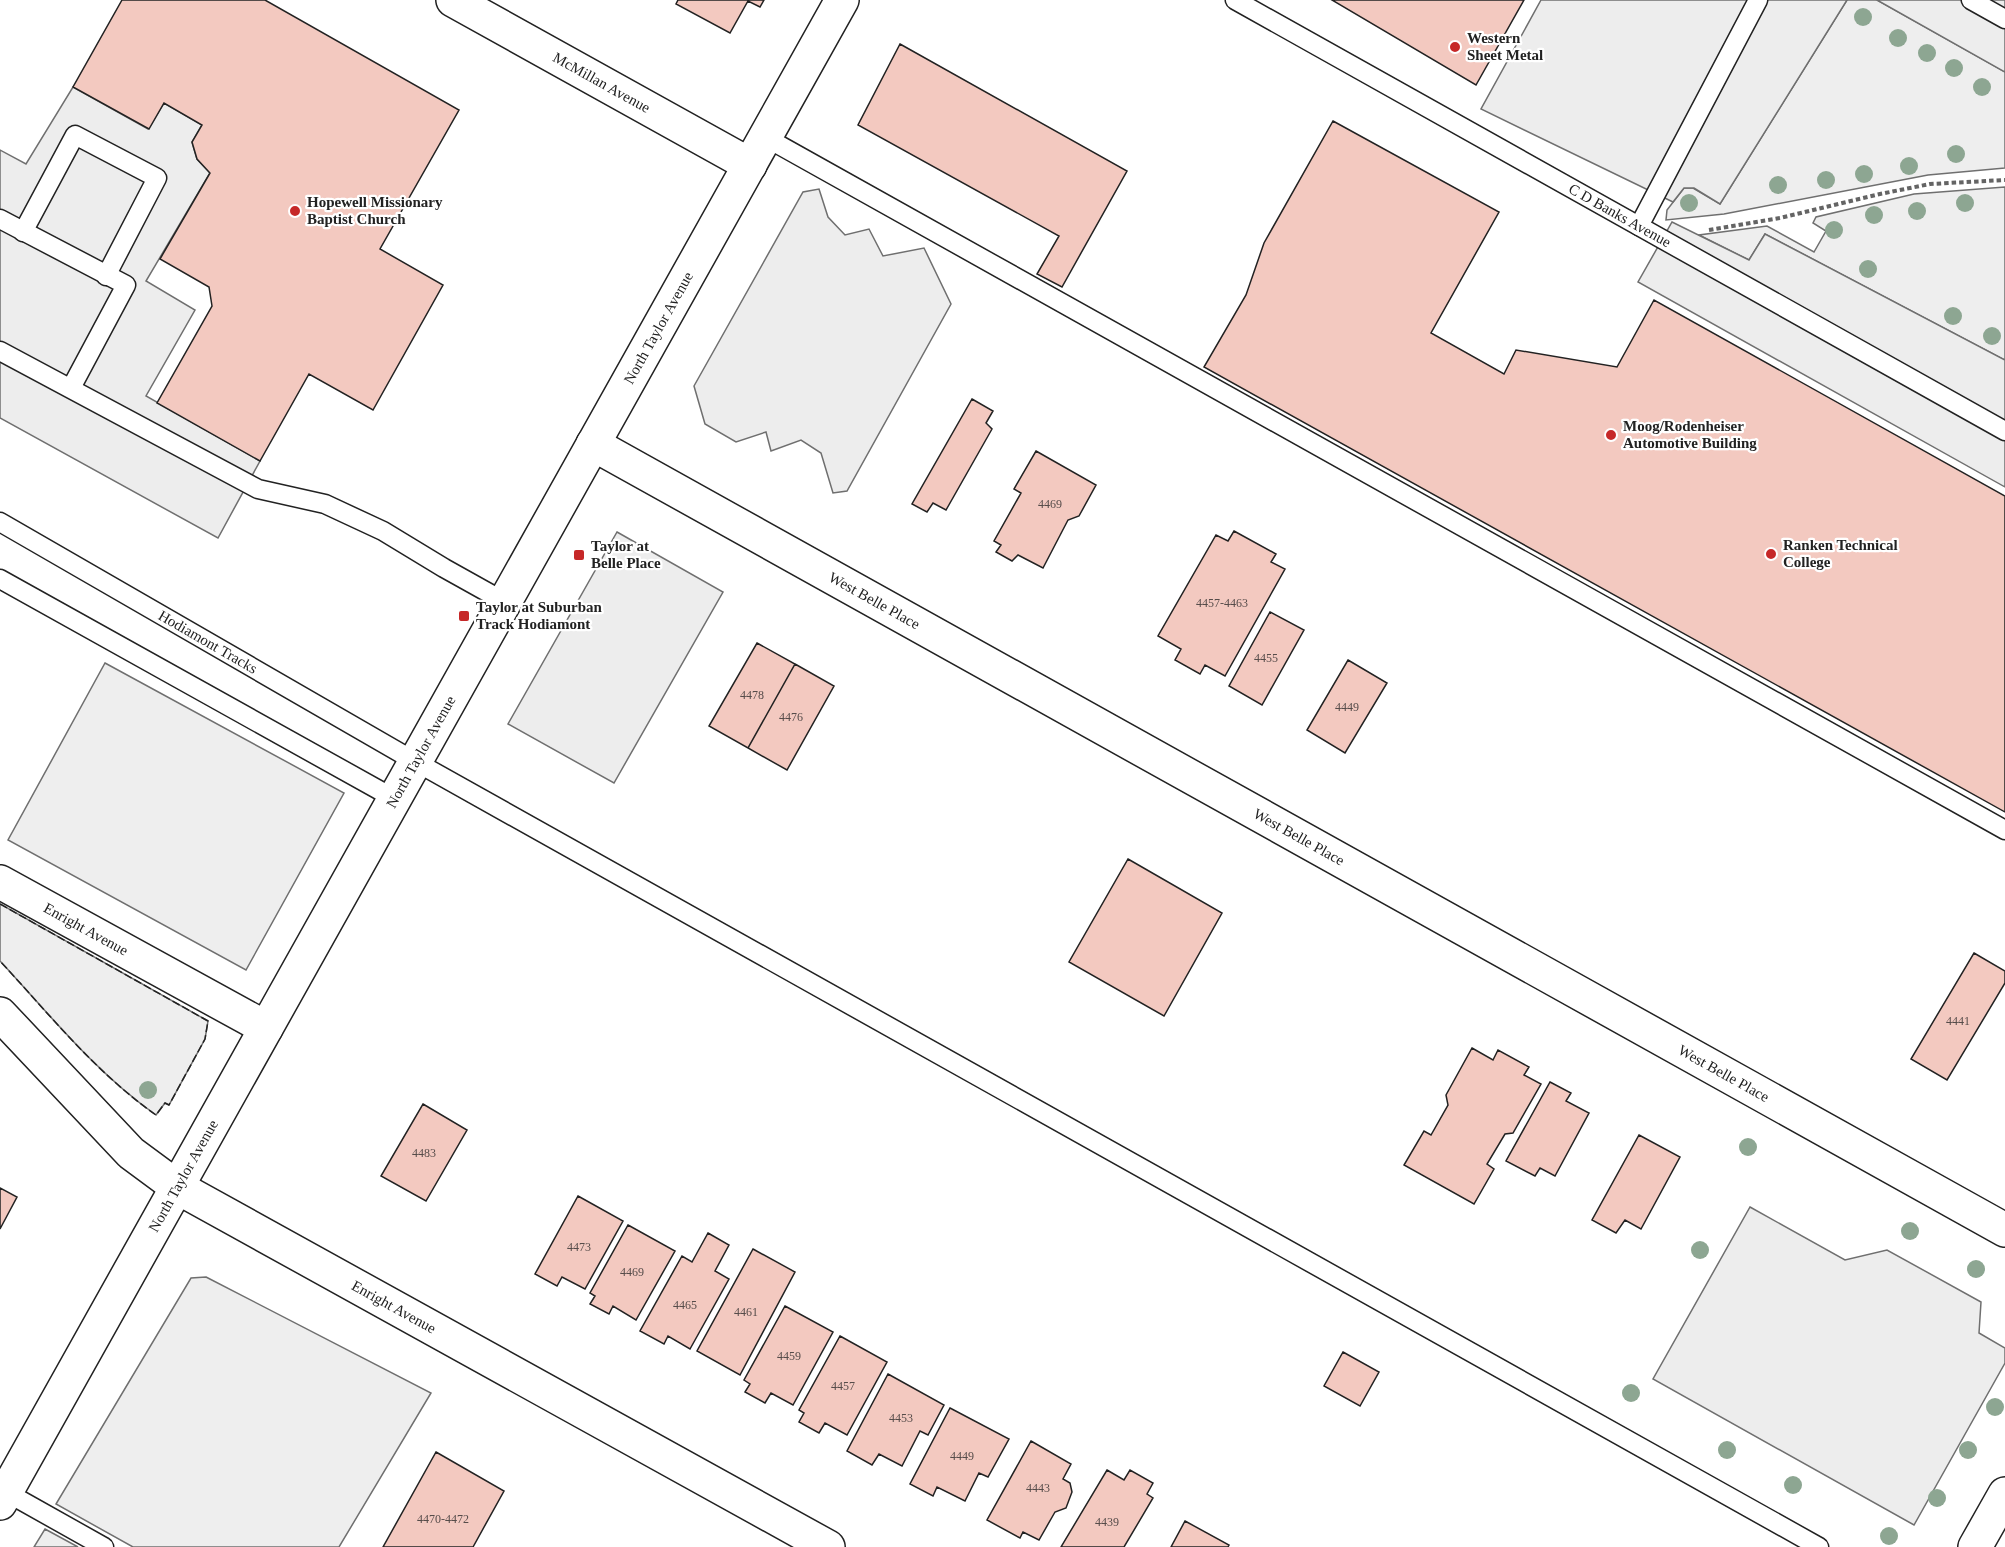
<svg xmlns="http://www.w3.org/2000/svg" width="2005" height="1547" font-family="'Times New Roman',serif">
<style>
.green{fill:#eee;stroke:#6f6f6f;stroke-width:1.5}
.parking{fill:#ededed;stroke:#6f6f6f;stroke-width:1.5}
.building{fill:#f3c9c0;stroke:#222;stroke-width:1.5}
.lines{fill:none;stroke-linecap:round;stroke-linejoin:round}
.service-casing{stroke:#222;stroke-width:21}
.minor-casing{stroke:#222;stroke-width:36}
.tertiary-casing{stroke:#222;stroke-width:36}
.path{stroke:#646464;stroke-width:4;stroke-dasharray:4.5 3;stroke-linecap:butt}
.service{stroke:#fff;stroke-width:18}
.minor{stroke:#fff;stroke-width:33}
.tertiary{stroke:#fff;stroke-width:33}
.fence{stroke:#222;stroke-width:1.5;stroke-dasharray:8 3;stroke-linecap:butt}
.tree{fill:#8da692}
.poi-dot{fill:#c62828;stroke:#fff;stroke-width:2}
.labels{text-anchor:middle;stroke-width:4.5;stroke-linejoin:round;paint-order:stroke}
.number-label{font-size:12px;fill:#564c4a}
.poi-label{font-size:15px;font-weight:bold;fill:#222;stroke:#fff;text-anchor:start}
.street-label{font-size:15px;fill:#222;stroke:#fff}
</style>
<rect width="100%" height="100%" fill="#fff"/>
<path class="green" d="M 1847,0 L 1877,0 L 2005,72 L 2005,168 L 1928,175 L 1724,214 L 1666,220 L 1667,210 L 1684,188 L 1693,188 L 1720,204 Z
M 2005,187 L 2005,360 L 1765,234 L 1749,260 L 1699,235 L 1767,226 L 1814,252 L 1826,231 L 1813,223 L 1816,217 L 1914,194 Z
M 105,663 L 344,793 L 246,970 L 8,840 Z
M 0,904 L 208,1021 L 205,1039 L 169,1105 L 165,1103 L 156,1115 C 96,1073 50,1015 0,961 Z
M 206,1277 L 431,1393 L 339,1547 L 133,1547 L 56,1504 L 191,1278 Z
M 45,1529 L 78,1547 L 34,1547 Z"/>
<path class="parking" d="M 1541,0 L 1847,0 L 1720,204 L 1694,188 L 1684,188 L 1673,202 L 1481,109 Z
M 1877,0 L 2005,0 L 2005,72 Z
M 73,87 L 148,129 L 164,103 L 202,125 L 192,142 L 197,159 L 210,173 L 146,281 L 195,310 L 146,396 L 260,461 L 218,538 L 0,418 L 0,150 L 26,164 Z
M 819,189 L 828,217 L 845,235 L 869,229 L 883,256 L 924,248 L 951,304 L 847,491 L 833,493 L 821,453 L 801,440 L 771,451 L 766,432 L 736,442 L 705,424 L 694,386 L 803,192 Z
M 1672,222 L 1749,260 L 1765,234 L 2005,360 L 2005,487 L 1638,282 Z
M 617,532 L 723,592 L 614,783 L 508,724 Z
M 1750,1207 L 1845,1260 L 1887,1250 L 1981,1302 L 1979,1333 L 2005,1348 L 2005,1363 L 1914,1525 L 1653,1379 Z"/>
<path class="building" d="M 122,0 L 265,0 L 459,110 L 380,249 L 443,285 L 373,410 L 309,374 L 260,461 L 157,403 L 212,306 L 209,287 L 160,259 L 210,173 L 197,159 L 192,142 L 202,125 L 164,103 L 149,129 L 73,87 Z
M 678,0 L 764,0 L 760,7 L 748,1 L 730,33 L 676,4 Z
M 1332,0 L 1524,0 L 1476,85 Z
M 900,44 L 1127,171 L 1062,287 L 1037,274 L 1059,236 L 858,125 Z
M 1333,121 L 1499,212 L 1431,333 L 1504,374 L 1516,350 L 1617,367 L 1654,300 L 2005,496 L 2005,812 L 1204,367 L 1246,295 L 1264,243 Z
M 972,399 L 993,411 L 986,423 L 992,429 L 946,510 L 933,503 L 927,512 L 912,504 Z
M 1036,451 L 1096,485 L 1079,516 L 1068,520 L 1043,568 L 1018,555 L 1012,561 L 996,552 L 1001,545 L 994,541 L 1021,493 L 1014,489 Z
M 1234,531 L 1276,554 L 1271,562 L 1285,569 L 1225,676 L 1205,665 L 1200,674 L 1175,660 L 1181,649 L 1158,636 L 1216,535 L 1228,541 Z
M 1270,612 L 1304,630 L 1262,705 L 1229,686 Z
M 757,643 L 795,664 L 748,748 L 709,726 Z
M 1348,660 L 1387,683 L 1345,753 L 1307,730 Z
M 795,664 L 834,686 L 787,770 L 748,748 Z
M 1128,859 L 1222,913 L 1164,1016 L 1069,962 Z
M 1974,953 L 2005,971 L 2005,983 L 1947,1080 L 1911,1059 Z
M 1472,1048 L 1493,1060 L 1498,1050 L 1529,1067 L 1524,1075 L 1541,1084 L 1513,1133 L 1505,1134 L 1487,1164 L 1494,1169 L 1474,1204 L 1404,1165 L 1424,1131 L 1431,1135 L 1448,1105 L 1446,1095 Z
M 1550,1082 L 1571,1093 L 1566,1101 L 1589,1113 L 1555,1176 L 1540,1168 L 1535,1176 L 1506,1161 Z
M 423,1104 L 467,1130 L 426,1201 L 381,1176 Z
M 1639,1135 L 1680,1157 L 1641,1229 L 1625,1220 L 1616,1233 L 1592,1220 Z
M 0,1188 L 17,1197 L 0,1229 Z
M 578,1196 L 623,1221 L 585,1289 L 562,1277 L 557,1286 L 535,1274 Z
M 628,1225 L 675,1251 L 636,1320 L 613,1306 L 609,1314 L 590,1304 L 595,1296 L 590,1293 Z
M 708,1233 L 729,1245 L 715,1271 L 729,1279 L 690,1349 L 668,1336 L 664,1344 L 640,1331 L 682,1256 L 692,1262 Z
M 753,1249 L 795,1272 L 740,1375 L 697,1351 Z
M 785,1306 L 833,1332 L 793,1405 L 771,1393 L 765,1403 L 745,1392 L 750,1384 L 744,1380 Z
M 840,1336 L 887,1362 L 847,1435 L 825,1423 L 819,1433 L 799,1422 L 804,1413 L 799,1410 Z
M 1343,1352 L 1379,1372 L 1360,1406 L 1324,1386 Z
M 888,1374 L 944,1405 L 928,1435 L 920,1431 L 902,1466 L 879,1454 L 872,1465 L 847,1451 Z
M 950,1408 L 1009,1439 L 988,1477 L 979,1473 L 965,1501 L 937,1487 L 933,1496 L 910,1484 Z
M 1031,1441 L 1071,1464 L 1063,1479 L 1070,1483 L 1072,1492 L 1066,1508 L 1055,1512 L 1039,1540 L 1023,1532 L 1020,1538 L 987,1520 Z
M 436,1452 L 504,1491 L 473,1547 L 383,1547 Z
M 1107,1470 L 1124,1480 L 1130,1470 L 1153,1483 L 1147,1494 L 1153,1498 L 1124,1547 L 1061,1547 Z
M 1185,1521 L 1229,1545 L 1228,1547 L 1171,1547 Z"/>
<g class="lines">
<g class="service-casing">
<g id="service">
<path id="s1" d="M 1235,0 L 2005,431"/>
<path d="M 1971,0 L 2005,19"/>
<path d="M 765,137 L 2005,830"/>
<path d="M 0,219 L 126,285 L 71,388"/>
<path d="M 1639,226 L 1758,0"/>
<path d="M 23,232 L 75,135 L 157,178 L 106,276"/>
<path d="M 0,351 L 258,489 L 325,504 L 383,531 L 444,568 L 505,602"/>
<path id="s2" d="M 0,522 L 416,762 L 1819,1547"/>
<path d="M 0,579 L 395,799"/>
<path d="M 6,1492 L 104,1547"/>
</g>
</g>
<g class="minor-casing">
<g id="minor">
<path id="s3" d="M 453,0 L 750,165"/>
<path id="s4" d="M 593,444 L 2005,1230"/>
<path id="s5" d="M 0,882 L 266,1028"/>
<path id="s6" d="M 0,1014 L 131,1153 L 177,1187 L 828,1547"/>
<path d="M 1975,1547 L 2005,1494"/>
</g>
</g>
<g class="tertiary-casing">
<g id="tertiary">
<path id="s7" d="M 0,1503 L 842,0"/>
</g>
</g>
<path class="path" d="M 1709,230 L 1780,218 L 1880,194 L 1930,184 L 2005,180"/>
<use href="#service" class="service"/>
<use href="#minor" class="minor"/>
<use href="#tertiary" class="tertiary"/>
<path class="fence" d="M 0,904 L 208,1021 L 205,1039 L 169,1105 L 165,1103 L 156,1115 C 96,1073 50,1015 0,961"/>
</g>
<g class="tree">
<circle cx="1863" cy="17" r="9"/>
<circle cx="1898" cy="38" r="9"/>
<circle cx="1927" cy="53" r="9"/>
<circle cx="1954" cy="68" r="9"/>
<circle cx="1982" cy="87" r="9"/>
<circle cx="1956" cy="154" r="9"/>
<circle cx="1909" cy="166" r="9"/>
<circle cx="1864" cy="174" r="9"/>
<circle cx="1826" cy="180" r="9"/>
<circle cx="1778" cy="185" r="9"/>
<circle cx="1689" cy="203" r="9"/>
<circle cx="1965" cy="203" r="9"/>
<circle cx="1917" cy="211" r="9"/>
<circle cx="1874" cy="215" r="9"/>
<circle cx="1834" cy="230" r="9"/>
<circle cx="1868" cy="269" r="9"/>
<circle cx="1953" cy="316" r="9"/>
<circle cx="1992" cy="336" r="9"/>
<circle cx="148" cy="1090" r="9"/>
<circle cx="1748" cy="1147" r="9"/>
<circle cx="1910" cy="1231" r="9"/>
<circle cx="1700" cy="1250" r="9"/>
<circle cx="1976" cy="1269" r="9"/>
<circle cx="1631" cy="1393" r="9"/>
<circle cx="1995" cy="1407" r="9"/>
<circle cx="1727" cy="1450" r="9"/>
<circle cx="1968" cy="1450" r="9"/>
<circle cx="1793" cy="1485" r="9"/>
<circle cx="1937" cy="1498" r="9"/>
<circle cx="1889" cy="1536" r="9"/>
</g>
<g class="poi-dot">
<circle cx="1455" cy="47" r="6"/>
<circle cx="295" cy="211" r="6"/>
<circle cx="1611" cy="435" r="6"/>
<circle cx="1771" cy="554" r="6"/>
<rect x="573" y="549" width="12" height="12" rx="3"/>
<rect x="458" y="610" width="12" height="12" rx="3"/>
</g>
<g class="labels">
<g class="number-label">
<text x="1050" y="508">4469</text>
<text x="1222" y="607">4457-4463</text>
<text x="1266" y="662">4455</text>
<text x="752" y="699">4478</text>
<text x="1347" y="711">4449</text>
<text x="791" y="721">4476</text>
<text x="1958" y="1025">4441</text>
<text x="424" y="1157">4483</text>
<text x="579" y="1251">4473</text>
<text x="632" y="1276">4469</text>
<text x="685" y="1309">4465</text>
<text x="746" y="1316">4461</text>
<text x="789" y="1360">4459</text>
<text x="843" y="1390">4457</text>
<text x="901" y="1422">4453</text>
<text x="962" y="1460">4449</text>
<text x="1038" y="1492">4443</text>
<text x="443" y="1523">4470-4472</text>
<text x="1107" y="1526">4439</text>
</g>
<g class="poi-label">
<text x="1467" y="43">Western<tspan x="1467" dy="17">Sheet Metal</tspan></text>
<text x="307" y="207">Hopewell Missionary<tspan x="307" dy="17">Baptist Church</tspan></text>
<text x="1623" y="431">Moog/Rodenheiser<tspan x="1623" dy="17">Automotive Building</tspan></text>
<text x="1783" y="550">Ranken Technical<tspan x="1783" dy="17">College</tspan></text>
<text x="591" y="551">Taylor at<tspan x="591" dy="17">Belle Place</tspan></text>
<text x="476" y="612">Taylor at Suburban<tspan x="476" dy="17">Track Hodiamont</tspan></text>
</g>
<g class="street-label">
<text dy="5" stroke="none"><textPath href="#s3" startOffset="170">McMillan Avenue</textPath></text>
<text dy="5" stroke="none"><textPath href="#s1" startOffset="441">C D Banks Avenue</textPath></text>
<text dy="5" stroke="none"><textPath href="#s7" startOffset="1347">North Taylor Avenue</textPath></text>
<text dy="5" stroke="none"><textPath href="#s4" startOffset="322">West Belle Place</textPath></text>
<text dy="5" stroke="none"><textPath href="#s2" startOffset="240">Hodiamont Tracks</textPath></text>
<text dy="5" stroke="none"><textPath href="#s7" startOffset="861">North Taylor Avenue</textPath></text>
<text dy="5" stroke="none"><textPath href="#s4" startOffset="808">West Belle Place</textPath></text>
<text dy="5" stroke="none"><textPath href="#s5" startOffset="98">Enright Avenue</textPath></text>
<text dy="5" stroke="none"><textPath href="#s4" startOffset="1294">West Belle Place</textPath></text>
<text dy="5" stroke="none"><textPath href="#s7" startOffset="375">North Taylor Avenue</textPath></text>
<text dy="5" stroke="none"><textPath href="#s6" startOffset="496">Enright Avenue</textPath></text>
</g>
</g>
</svg>
